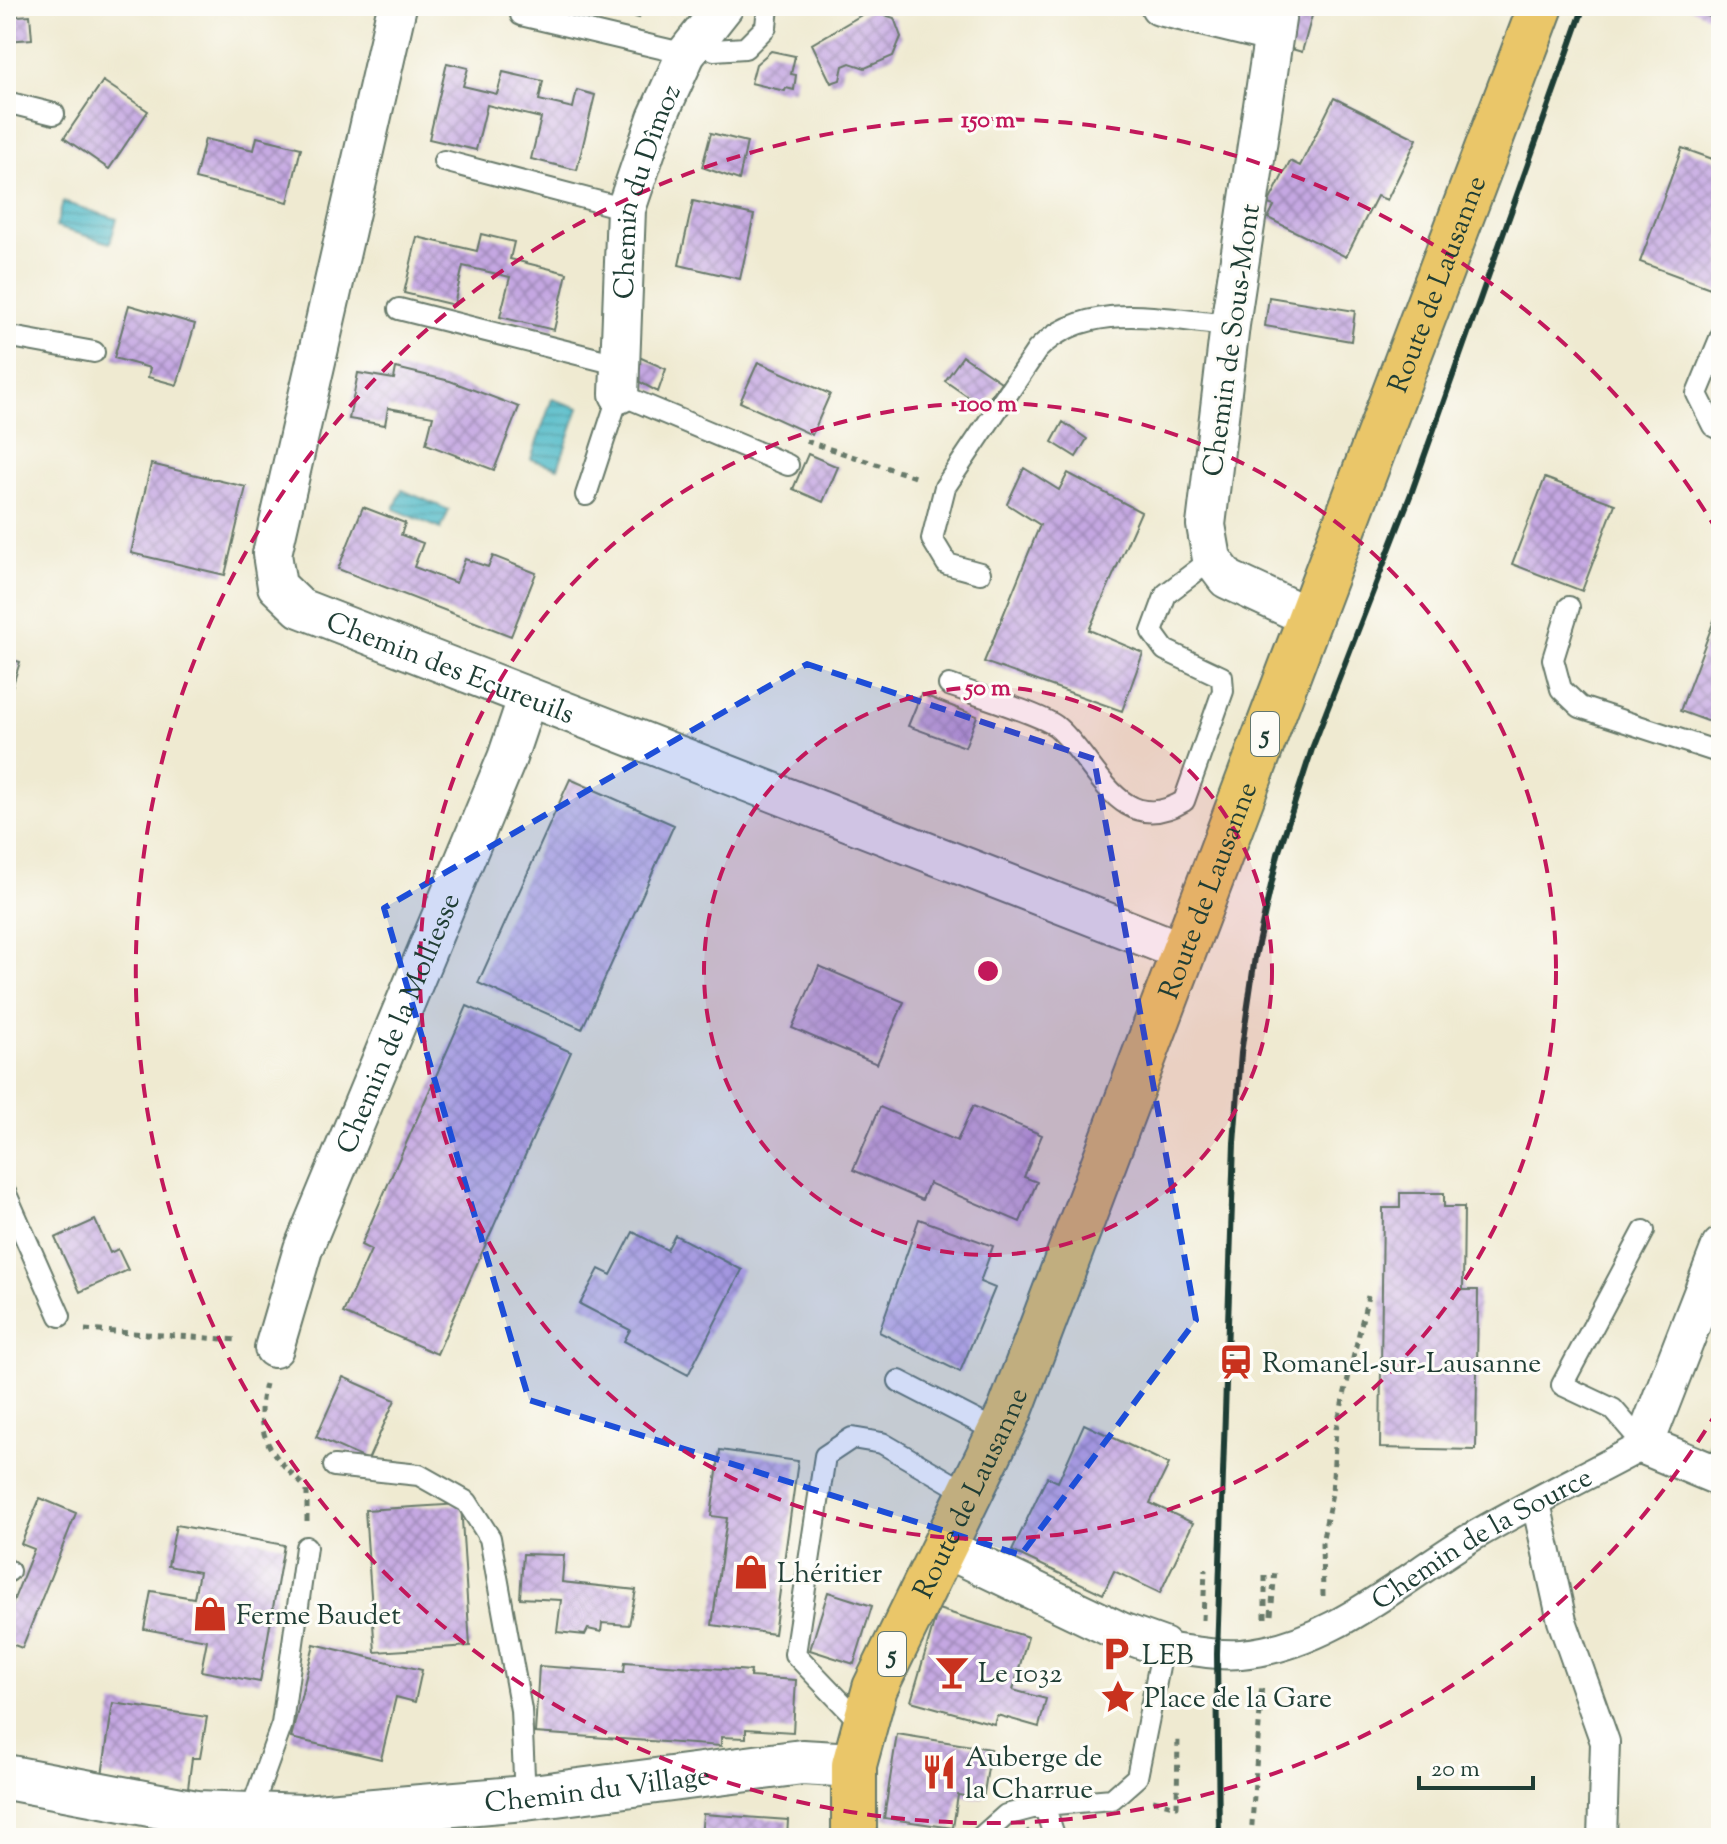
<svg xmlns="http://www.w3.org/2000/svg" width="1727" height="1844" font-family="'Sorts Mill Goudy',serif">
<style>
.green{fill:#aed37c;stroke:#668858;stroke-width:2}
.water{fill:url(#water-rules);stroke:#357a7d;stroke-width:2}
.building{fill:url(#building-cross-hatch)}
.lines{fill:none;stroke-linecap:round;stroke-linejoin:round}
.service-casing{stroke:#687a6b;stroke-width:24}
.pedestrian-casing{stroke:#687a6b;stroke-width:32}
.minor-casing{stroke:#687a6b;stroke-width:42}
.tertiary-casing{stroke:#687a6b;stroke-width:48}
.primary-casing{stroke:#687a6b;stroke-width:48}
.path{stroke:#687a6b;stroke-width:5;stroke-dasharray:6 6;stroke-linecap:butt}
.service{stroke:#fff;stroke-width:20}
.pedestrian{stroke:#fff;stroke-width:28}
.minor{stroke:#fff;stroke-width:38}
.tertiary{stroke:#fff;stroke-width:44}
.primary{stroke:#eac669;stroke-width:44}
.rail{stroke:#1f3d34;stroke-width:6}
.marked{fill:#1d4ed8;fill-opacity:0.2;stroke:#1d4ed8;stroke-width:6;stroke-dasharray:16 10;stroke-linejoin:round}
.ring{fill:none;stroke:#c2185b;stroke-width:4;stroke-dasharray:14 10}
.labels{text-anchor:middle;stroke-width:6;stroke-linejoin:round;paint-order:stroke}
.shield{fill:#fdfcf7;stroke:#62766e;stroke-width:2}
.shield-label{font-size:26px;font-weight:bold;fill:#1f3d34}
.street-label{font-size:28px;fill:#1f3d34;stroke:#fdfcf7}
.poi-label{font-size:28px;fill:#1f3d34;stroke:#fdfcf7;text-anchor:start}
.centre{fill:#c2185b;stroke:#fdfcf7;stroke-width:4}
.ring-label{font-size:24px;text-anchor:middle;font-weight:bold;fill:#c2185b;stroke:#fdfcf7;stroke-width:6;stroke-linejoin:round;paint-order:stroke}
</style>
<defs>
<pattern id="water-rules" width="6" height="5" patternUnits="userSpaceOnUse" patternTransform="scale(2)"><rect width="6" height="5" fill="#4bb8c6"/><path d="M0 2.5h6" fill="none" stroke="#3e97a2"/></pattern>
<pattern id="building-cross-hatch" width="8" height="8" patternUnits="userSpaceOnUse" patternTransform="scale(2)"><rect width="8" height="8" fill="#c5a7e2"/><path d="M0 0l8 8M0 8l8-8" fill="none" stroke="#9f89b8"/></pattern>
</defs>
<rect width="100%" height="100%" fill="#fdfcf7"/>
<filter id="ink" filterUnits="userSpaceOnUse"><feTurbulence type="fractalNoise" baseFrequency=".0125" numOctaves="2"/><feDisplacementMap in="SourceGraphic" scale="16" xChannelSelector="R" yChannelSelector="G"/><feConvolveMatrix kernelMatrix="1 2 1 2 8 2 1 2 1" color-interpolation-filters="sRGB"/></filter>
<filter id="wash" filterUnits="userSpaceOnUse"><feTurbulence type="fractalNoise" baseFrequency=".006" numOctaves="4" result="noise"/><feDisplacementMap in="SourceGraphic" scale="32" xChannelSelector="R" yChannelSelector="G"/><feGaussianBlur stdDeviation="1.8" result="paint"/><feColorMatrix in="noise" values="0 0 0 0 0 0 0 0 0 0 0 0 0 0 0 0 0 1.4 0 .05"/><feComposite in="paint" operator="in"/></filter>
<g filter="url(#wash)">
<rect width="100%" height="100%" fill="#efead1"/>
<path class="green" d="M 1721,1415 L 1721,1486 L 1695,1477 Z"/>
<path class="water" d="M 63,202 L 117,219 L 110,243 L 56,227 Z
M 552,399 L 579,408 L 558,468 L 531,459 Z
M 402,490 L 449,510 L 441,529 L 394,509 Z"/>
<g id="blocks">
<path class="building" d="M 594,6 L 642,6 L 639,18 Z
M 1686,6 L 1721,6 L 1721,22 Z
M 1296,8 L 1313,12 L 1302,52 L 1285,47 Z
M 870,10 L 894,18 L 901,37 L 893,56 L 865,68 L 850,63 L 843,66 L 840,80 L 831,83 L 812,44 Z
M 30,15 L 32,39 L 6,41 L 6,17 Z
M 771,51 L 795,56 L 791,74 L 796,75 L 794,90 L 786,88 L 785,91 L 751,83 L 756,64 Z
M 447,63 L 468,68 L 463,86 L 497,94 L 503,72 L 543,81 L 539,100 L 573,108 L 577,90 L 595,95 L 577,170 L 531,159 L 541,118 L 487,105 L 476,150 L 429,139 Z
M 103,81 L 148,111 L 109,169 L 64,138 Z
M 1334,98 L 1417,139 L 1387,200 L 1377,196 L 1346,257 L 1268,218 L 1274,206 L 1268,204 L 1290,161 L 1300,166 Z
M 711,133 L 747,142 L 739,180 L 702,167 Z
M 257,137 L 301,148 L 288,202 L 195,179 L 205,139 L 254,150 Z
M 1682,148 L 1721,162 L 1721,292 L 1640,262 Z
M 693,201 L 754,215 L 740,279 L 679,265 Z
M 481,234 L 514,242 L 510,259 L 567,273 L 554,330 L 500,317 L 510,277 L 463,266 L 454,305 L 404,293 L 417,237 L 477,251 Z
M 1269,297 L 1355,311 L 1351,341 L 1265,326 Z
M 129,305 L 195,324 L 177,385 L 148,377 L 150,368 L 114,358 Z
M 963,356 L 1001,382 L 983,407 L 945,381 Z
M 639,357 L 666,369 L 658,392 L 629,376 Z
M 758,362 L 830,394 L 812,435 L 740,402 Z
M 396,368 L 450,381 L 519,407 L 494,470 L 426,444 L 433,416 L 388,408 L 385,425 L 349,419 L 358,373 L 394,379 Z
M 1063,422 L 1087,439 L 1076,457 L 1052,442 Z
M 808,454 L 838,467 L 823,502 L 793,489 Z
M 151,464 L 246,487 L 225,575 L 131,553 Z
M 1024,468 L 1059,490 L 1068,473 L 1141,512 L 1089,630 L 1143,653 L 1122,711 L 984,662 L 1040,525 L 1007,504 Z
M 1545,478 L 1615,504 L 1582,591 L 1512,564 Z
M 363,507 L 405,523 L 401,535 L 423,543 L 414,567 L 456,583 L 465,559 L 488,567 L 493,556 L 536,573 L 511,636 L 338,569 Z
M 1721,602 L 1721,726 L 1680,711 Z
M 6,658 L 20,662 L 7,703 L 6,703 Z
M 921,694 L 977,716 L 965,747 L 908,726 Z
M 570,779 L 674,825 L 582,1029 L 478,983 Z
M 819,966 L 904,1002 L 877,1064 L 792,1028 Z
M 467,1006 L 571,1052 L 437,1354 L 343,1313 L 371,1250 L 361,1245 Z
M 973,1106 L 1042,1135 L 1024,1177 L 1037,1182 L 1020,1222 L 929,1183 L 922,1200 L 853,1170 L 880,1107 L 957,1141 Z
M 1400,1193 L 1444,1193 L 1444,1207 L 1464,1207 L 1463,1290 L 1478,1290 L 1476,1450 L 1380,1448 L 1383,1208 L 1400,1208 Z
M 919,1219 L 993,1246 L 980,1282 L 995,1288 L 960,1372 L 879,1332 Z
M 95,1220 L 110,1253 L 118,1249 L 128,1270 L 80,1292 L 55,1238 Z
M 633,1232 L 667,1250 L 675,1235 L 742,1270 L 688,1375 L 624,1341 L 630,1330 L 580,1304 L 599,1269 L 611,1275 Z
M 343,1377 L 395,1400 L 368,1460 L 316,1437 Z
M 1084,1424 L 1169,1464 L 1150,1503 L 1193,1523 L 1160,1593 L 1114,1571 L 1103,1594 L 1012,1551 L 1047,1477 L 1058,1482 Z
M 720,1450 L 798,1461 L 774,1634 L 712,1625 L 727,1518 L 711,1516 Z
M 40,1498 L 76,1513 L 22,1648 L 6,1642 L 6,1602 L 12,1604 L 34,1549 L 21,1544 Z
M 461,1504 L 470,1646 L 375,1652 L 365,1510 Z
M 176,1525 L 284,1545 L 260,1682 L 201,1671 L 207,1640 L 144,1629 L 151,1591 L 194,1598 L 199,1572 L 168,1566 Z
M 523,1554 L 564,1555 L 562,1582 L 636,1590 L 629,1625 L 602,1623 L 601,1632 L 588,1629 L 585,1635 L 557,1632 L 561,1600 L 520,1598 Z
M 828,1592 L 872,1606 L 854,1664 L 810,1650 Z
M 938,1609 L 1028,1637 L 1013,1690 L 1046,1699 L 1039,1727 L 997,1715 L 994,1724 L 911,1701 Z
M 314,1644 L 422,1670 L 415,1702 L 396,1697 L 381,1759 L 291,1738 Z
M 625,1662 L 751,1671 L 750,1677 L 796,1680 L 793,1732 L 746,1729 L 746,1738 L 721,1737 L 721,1746 L 535,1733 L 539,1666 L 624,1672 Z
M 113,1703 L 207,1717 L 200,1758 L 192,1758 L 188,1788 L 102,1775 Z
M 897,1734 L 991,1749 L 983,1799 L 958,1795 L 953,1828 L 884,1818 Z
M 703,1814 L 788,1820 L 787,1838 L 701,1838 Z
M 204,1830 L 263,1836 L 263,1838 L 203,1838 Z
M 1028,1830 L 1034,1838 L 1017,1838 Z"/>
</g>
</g>
<g filter="url(#ink)">
<use href="#blocks" fill-opacity="0" stroke="#687a6b" stroke-width="2"/>
<g class="lines">
<g class="service-casing">
<path id="service" d="M 521,15 L 686,54
M 696,38 L 714,50 L 745,48 L 766,27 L 768,6
M 6,102 L 54,114
M 444,161 L 626,209
M 399,309 L 617,364
M 6,336 L 94,352
M 1721,336 L 1697,394 L 1713,426 L 1721,430
M 586,495 L 619,394 L 788,465
M 980,573 L 947,564 L 932,539 L 945,487 L 1037,350 C 1087,298 1166,320 1230,325
M 1569,607 L 1553,659 L 1561,689 L 1580,707 L 1721,753
M 949,685 C 971,693 1043,715 1057,727 C 1096,760 1119,840 1184,801 L 1223,691 L 1222,677 L 1165,650 L 1152,632 L 1166,594 L 1212,559
M 6,1194 L 60,1316
M 1644,1231 L 1562,1385 L 1613,1409 L 1644,1445
M 899,1381 L 1000,1433
M 334,1466 L 419,1475 L 467,1502 L 490,1538 L 521,1710 L 525,1798
M 6,1569 L 9,1571
M 863,1725 L 795,1654 L 825,1456 L 852,1438 L 882,1443 L 968,1493
M 1044,1805 L 1055,1838
M 249,1816 L 282,1724 L 306,1547
M 980,1838 L 1006,1815 L 1044,1805 L 1112,1799 L 1137,1777 L 1163,1647"/>
</g>
<g class="pedestrian-casing">
<g id="pedestrian">
<path d="M 1536,1503 L 1562,1621 L 1605,1742 L 1602,1838"/>
<path id="s1" d="M 1163,1647 C 1189,1650 1215,1656 1241,1654 C 1327,1647 1397,1583 1467,1540 C 1524,1506 1585,1477 1644,1445"/>
</g>
</g>
<g class="minor-casing">
<g id="minor">
<path id="s2" d="M 397,6 L 272,554 L 277,586 L 300,608 L 1184,952"/>
<path d="M 1160,6 L 1272,33"/>
<path d="M 1278,6 L 1230,325 L 1206,525 L 1212,559 L 1227,579 L 1309,617"/>
<path id="s3" d="M 619,394 L 626,209 L 657,118 L 686,54 L 724,6"/>
<path d="M 1721,1247 L 1644,1445 L 1721,1477"/>
<path id="s4" d="M 274,1348 L 303,1249 L 507,758 L 527,699"/>
<path d="M 943,1547 L 1121,1632 L 1163,1647"/>
</g>
</g>
<g class="tertiary-casing">
<g id="tertiary">
<path id="s5" d="M 6,1777 L 197,1813 L 304,1817 L 525,1798 L 802,1762 L 854,1765"/>
</g>
</g>
<g class="primary-casing">
<g id="primary">
<path id="s6" d="M 854,1838 L 854,1765 L 875,1688 L 1010,1411 L 1541,6"/>
</g>
</g>
<path class="path" d="M 806,441 L 918,478
M 85,1330 L 239,1340
M 265,1384 C 252,1436 272,1455 306,1488
M 307,1521 L 307,1487
M 1323,1596 L 1322,1543 L 1332,1493 L 1336,1429 L 1368,1296
M 1271,1615 L 1275,1570
M 1265,1618 L 1265,1570
M 1203,1620 L 1205,1569
M 1153,1800 L 1177,1806 L 1178,1736
M 1251,1838 L 1262,1683"/>
<use href="#service" class="service"/>
<use href="#pedestrian" class="pedestrian"/>
<use href="#minor" class="minor"/>
<use href="#tertiary" class="tertiary"/>
<use href="#primary" class="primary"/>
<path class="rail" d="M 1219,1838 L 1217,1654 L 1234,1143 L 1241,1053 L 1255,957 L 1278,854 L 1313,746 L 1412,491 L 1584,6"/>
</g>
</g>
<path class="marked" d="M 807,664 L 1094,759 L 1196,1320 L 1021,1555 L 529,1400 L 384,908 Z"/>
<circle cx="988" cy="971" r="284" fill="#c2185b" fill-opacity=".12"/>
<g class="ring">
<circle cx="988" cy="971" r="284"/>
<circle cx="988" cy="971" r="568"/>
<path d="M1718 1410A852 852 0 1 1 1718 532"/>
</g>
<defs>
<g id="station-bare" transform="scale(2.76)"><path d="M-3-6H3Q5-6 5-4V2Q5 4 3 4L4.5 6H3L1.5 4h-3L-3 6H-4.5L-3 4Q-5 4-5 2V-4Q-5-6-3-6ZM-3.5-4v3h7v-3ZM-3.5 1v1.5H-2V1ZM2 1v1.5H3.5V1Z" fill="#c8321e" stroke="#fdfcf7" stroke-width="2.5" paint-order="stroke"/></g>
<g id="shop-bare" transform="scale(2.76)"><path d="M-5-2.5h2.3a2.7 3.5 0 0 1 5.4 0H5L5.5 6h-11ZM-1.5-2.5h3a1.5 2.3 0 0 0-3 0Z" fill="#c8321e" stroke="#fdfcf7" stroke-width="2.5" paint-order="stroke"/></g>
<g id="parking-bare" transform="scale(2.76)"><path d="M-3.5-5.5H1a3.5 3.5 0 0 1 0 7H-1V5.5H-3.5ZM-1-3.4V-.6H.8a1.4 1.4 0 0 0 0-2.8Z" fill="#c8321e" stroke="#fdfcf7" stroke-width="2.5" paint-order="stroke"/></g>
<g id="bar-bare" transform="scale(2.76)"><path d="M-6-5H6L.8 .8V4.5H3.5V6h-7V4.5H-.8V.8Z" fill="#c8321e" stroke="#fdfcf7" stroke-width="2.5" paint-order="stroke"/></g>
<g id="sight-bare" transform="scale(2.76)"><path d="M0-6L1.8-2.2L6-1.7L2.9 1.2L3.7 5.4L0 3.3L-3.7 5.4L-2.9 1.2L-6-1.7L-1.8-2.2Z" fill="#c8321e" stroke="#fdfcf7" stroke-width="2.5" paint-order="stroke"/></g>
<g id="restaurant-bare" transform="scale(2.76)"><path d="M-5-6h1v4h1v-4h1v4h1v-4h1v5L-1.5 .5V6h-2V.5L-5-1ZM5-6V6H3V1.5H1.5Q1.5-4 5-6Z" fill="#c8321e" stroke="#fdfcf7" stroke-width="2.5" paint-order="stroke"/></g>
</defs>
<g fill-rule="evenodd">
<use href="#station-bare" x="1236" y="1362"/>
<use href="#shop-bare" x="751" y="1572"/>
<use href="#shop-bare" x="210" y="1614"/>
<use href="#parking-bare" x="1116" y="1654"/>
<use href="#bar-bare" x="952" y="1672"/>
<use href="#sight-bare" x="1118" y="1697"/>
<use href="#restaurant-bare" x="939" y="1772"/>
</g>
<g class="labels">
<g class="shield">
<rect x="1251" y="712" width="28" height="44" rx="6"/>
<rect x="878" y="1632" width="28" height="44" rx="6"/>
</g>
<g class="shield-label">
<text x="1265" y="743">5</text>
<text x="892" y="1663">5</text>
</g>
<g class="street-label">
<text dy="10" stroke="none"><textPath href="#s3" startOffset="206">Chemin du Dîmoz</textPath></text>
<text dy="10" stroke="none"><textPath href="#s6" startOffset="1666">Route de Lausanne</textPath></text>
<text transform="translate(1230 340) rotate(-82)" y="10">Chemin de Sous-Mont</text>
<text dy="10" stroke="none"><textPath href="#s2" startOffset="788">Chemin des Ecureuils</textPath></text>
<text dy="10" stroke="none"><textPath href="#s6" startOffset="1018">Route de Lausanne</textPath></text>
<text dy="10" stroke="none"><textPath href="#s4" startOffset="348">Chemin de la Molliesse</textPath></text>
<text dy="10" stroke="none"><textPath href="#s6" startOffset="370">Route de Lausanne</textPath></text>
<text dy="10" stroke="none"><textPath href="#s1" startOffset="348">Chemin de la Source</textPath></text>
<text dy="10" stroke="none"><textPath href="#s5" startOffset="596">Chemin du Village</textPath></text>
</g>
<g class="poi-label">
<text x="1262" y="1372">Romanel-sur-Lausanne</text>
<text x="777" y="1582">Lhéritier</text>
<text x="236" y="1624">Ferme Baudet</text>
<text x="1142" y="1664">LEB</text>
<text x="978" y="1682">Le 1032</text>
<text x="1144" y="1707">Place de la Gare</text>
<text x="965" y="1766">Auberge de<tspan x="965" dy="32">la Charrue</tspan></text>
</g>
</g>
<circle cx="988" cy="971" r="12" class="centre"/>
<g class="ring-label">
<text x="988" y="127">150 m</text>
<text x="988" y="411">100 m</text>
<text x="988" y="695">50 m</text>
</g>
<rect width="1727" height="1844" fill="none" stroke="#fdfcf7" stroke-width="32"/>
<path d="M1419 1776v12h114v-12" fill="none" stroke="#1f3d34" stroke-width="4"/>
<text x="1431" y="1776" font-size="24" fill="#1f3d34" stroke="#fdfcf7" stroke-width="6" paint-order="stroke">20 m</text>
</svg>
